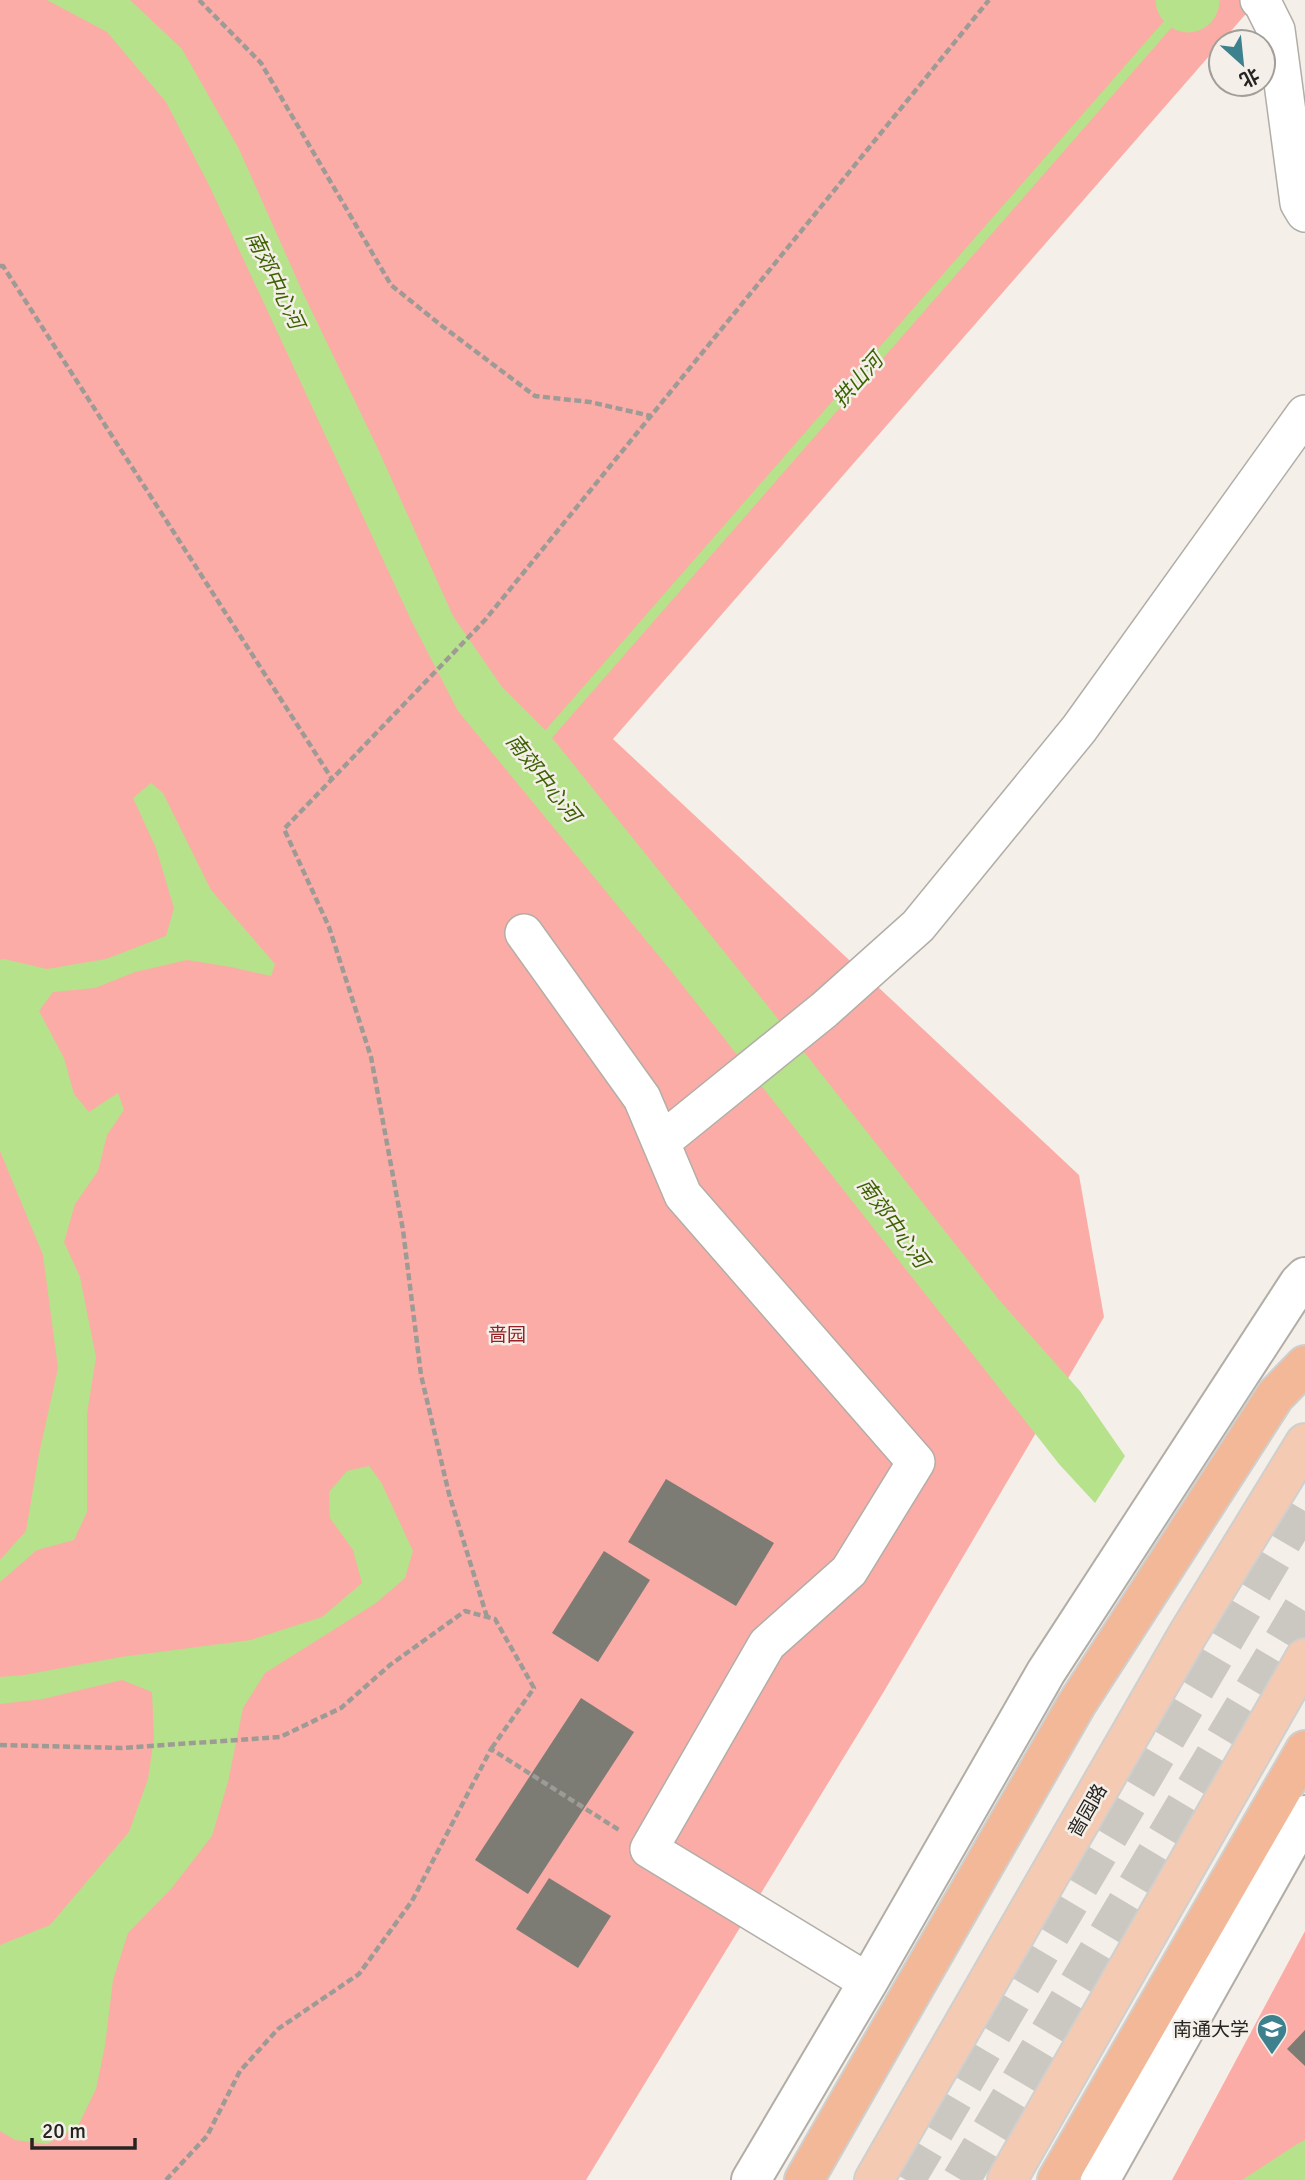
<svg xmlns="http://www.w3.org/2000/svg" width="1305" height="2180" font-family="Signika,'Noto Sans SC',sans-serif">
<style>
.green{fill:#fcaca6}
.water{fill:#b6e28b}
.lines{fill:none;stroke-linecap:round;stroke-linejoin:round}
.stream{stroke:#b6e28b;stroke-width:10}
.river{stroke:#b6e28b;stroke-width:63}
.building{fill:#7c7c75}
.trunk-tunnel{stroke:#cbc7c1;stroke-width:38;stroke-dasharray:38 19;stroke-linecap:butt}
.minor-casing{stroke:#b2aea7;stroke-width:40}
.tertiary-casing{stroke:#b2aea7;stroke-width:42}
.primary-casing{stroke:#cfcfce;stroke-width:42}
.trunk-casing{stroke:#cfcfce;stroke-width:42}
.path{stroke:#9e9b96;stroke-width:4.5;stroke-dasharray:7 3.5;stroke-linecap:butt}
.minor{stroke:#fff;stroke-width:37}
.tertiary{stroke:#fff;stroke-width:38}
.primary{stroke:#f5cab2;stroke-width:38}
.trunk{stroke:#f2b898;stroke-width:38}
.labels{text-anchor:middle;stroke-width:5;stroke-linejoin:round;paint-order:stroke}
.park-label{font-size:19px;fill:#962126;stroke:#f4f0e9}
.street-label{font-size:19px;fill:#262422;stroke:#f4f0e9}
.poi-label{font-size:19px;fill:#262422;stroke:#f4f0e9;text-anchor:end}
.water-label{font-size:21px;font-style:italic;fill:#3d6202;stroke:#f4f0e9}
</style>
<rect width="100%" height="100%" fill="#f4f0e9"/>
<g class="green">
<path d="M0,0H1258L613,739L1079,1175L1104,1317L883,1693L586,2180H0Z"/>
<path d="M1305,1931V2180H1172Z"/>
</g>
<g class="water">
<path d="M47,0H130L182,49L239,149L304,295L378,449L453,616L502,687L549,734L767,1005L1000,1301L1080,1391L1125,1456L1095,1503L1059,1464L672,972L458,711L412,622L209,185L166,102L107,32Z"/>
<path d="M151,783L163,793L211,890L275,964L271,976L231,967L187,960L135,972L95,988L53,992L39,1011L64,1058L74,1094L89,1112L118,1093L124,1110L107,1135L98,1171L75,1204L64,1242L80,1277L96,1357L87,1414V1512L74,1540L37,1550L0,1582V1560L26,1531L39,1454L58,1368L43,1255L0,1151V960L4,959L47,969L106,959L166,936L174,908L156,848L133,798Z"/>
<path d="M369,1466L381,1482L413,1551L405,1578L376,1603L265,1673L243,1708L228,1782L212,1836L171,1889L128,1933L113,1980L105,2046L96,2089L78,2126L47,2144L15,2140L0,2131V1945L50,1925L129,1832L148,1779L154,1738L152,1692L122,1680L43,1699L0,1704V1677L24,1675L121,1657L251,1640L322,1617L362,1583L353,1550L330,1518L329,1492L347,1471Z"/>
<path d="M1305,2140V2180H1242L1299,2143Z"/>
</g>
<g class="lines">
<path class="stream" d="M540,744L1189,0"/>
<path class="river" d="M1187,0L1188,1"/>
</g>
<g class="building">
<path d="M666,1479L774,1543L736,1606L628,1542Z"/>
<path d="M604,1551L650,1580L598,1662L552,1633Z"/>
<path d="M581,1698L634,1732L528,1894L475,1860Z"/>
<path d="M549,1878L611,1916L578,1968L516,1929Z"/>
<path d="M1305,2030V2066L1287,2049Z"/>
</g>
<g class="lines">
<g class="trunk-tunnel">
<path d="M906,2180L1305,1503"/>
<path d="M961,2180L1305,1604"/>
</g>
<g class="minor-casing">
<g id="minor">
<path d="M1259,0L1263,4L1276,30L1299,203L1305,213"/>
<path d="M524,933L642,1098L683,1195L916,1462L849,1571L767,1644L649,1849L868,1982"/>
<path d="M661,1142L824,1010L918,926L1079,729L1305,414"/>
</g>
</g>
<g class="tertiary-casing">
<g id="tertiary">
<path d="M751,2180L868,1982L1046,1672L1299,1283L1305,1277"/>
<path d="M1100,2180L1305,1815"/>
</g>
</g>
<g class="primary-casing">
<g id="primary">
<path d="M874,2180L1188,1634L1305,1443"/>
<path d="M1007,2180L1305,1658"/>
</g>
</g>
<g class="trunk-casing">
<g id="trunk">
<path d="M804,2180L1076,1705L1275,1396L1305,1365"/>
<path d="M1057,2180L1305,1750"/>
</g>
</g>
<g class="path">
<path d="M199,0L261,63L391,285L442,326L535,396L590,402L651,416"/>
<path d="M0,266H3L332,779"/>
<path d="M487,1617L449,1494L421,1375L403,1230L371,1057L329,927L284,829L485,620L989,0"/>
<path d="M0,1745L122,1748L280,1737L341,1708L390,1665L465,1611L495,1619L534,1688L491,1749"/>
<path d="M166,2180L207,2136L240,2071L278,2029L359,1974L412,1901L491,1749L619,1830"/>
</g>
<use href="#minor" class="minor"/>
<use href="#tertiary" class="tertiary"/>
<use href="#primary" class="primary"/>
<use href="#trunk" class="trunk"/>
</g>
<defs>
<g id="university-pin" transform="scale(1.575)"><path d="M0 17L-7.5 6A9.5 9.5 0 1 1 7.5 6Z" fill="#3c818d" stroke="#f4f0e9"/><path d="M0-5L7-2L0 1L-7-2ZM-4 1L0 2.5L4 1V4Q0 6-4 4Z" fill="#fff"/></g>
</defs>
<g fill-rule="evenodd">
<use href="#university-pin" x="1272" y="2029"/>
</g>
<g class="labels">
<g class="park-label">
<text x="507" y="1341">啬园</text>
</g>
<g class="street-label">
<text transform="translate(1087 1810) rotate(-60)" y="7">啬园路</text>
</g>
<g class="poi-label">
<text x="1249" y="2036">南通大学</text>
</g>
<g class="water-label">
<text transform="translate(275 280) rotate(64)" y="7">南郊中心河</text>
<text transform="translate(858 380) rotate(-49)" y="7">拱山河</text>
<text transform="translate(543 778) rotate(52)" y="7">南郊中心河</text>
<text transform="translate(893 1223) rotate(54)" y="7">南郊中心河</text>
</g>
</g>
<g transform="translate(1242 63) rotate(153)"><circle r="33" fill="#f4f0e9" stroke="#a29e99" stroke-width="2"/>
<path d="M0-5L12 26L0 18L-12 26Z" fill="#3c818d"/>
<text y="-10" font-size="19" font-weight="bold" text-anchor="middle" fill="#262422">北</text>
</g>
<path d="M32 2138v10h103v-10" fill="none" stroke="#262422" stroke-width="3.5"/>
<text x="42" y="2138" font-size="21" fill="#262422" stroke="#f4f0e9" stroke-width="5" paint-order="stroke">20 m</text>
</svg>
